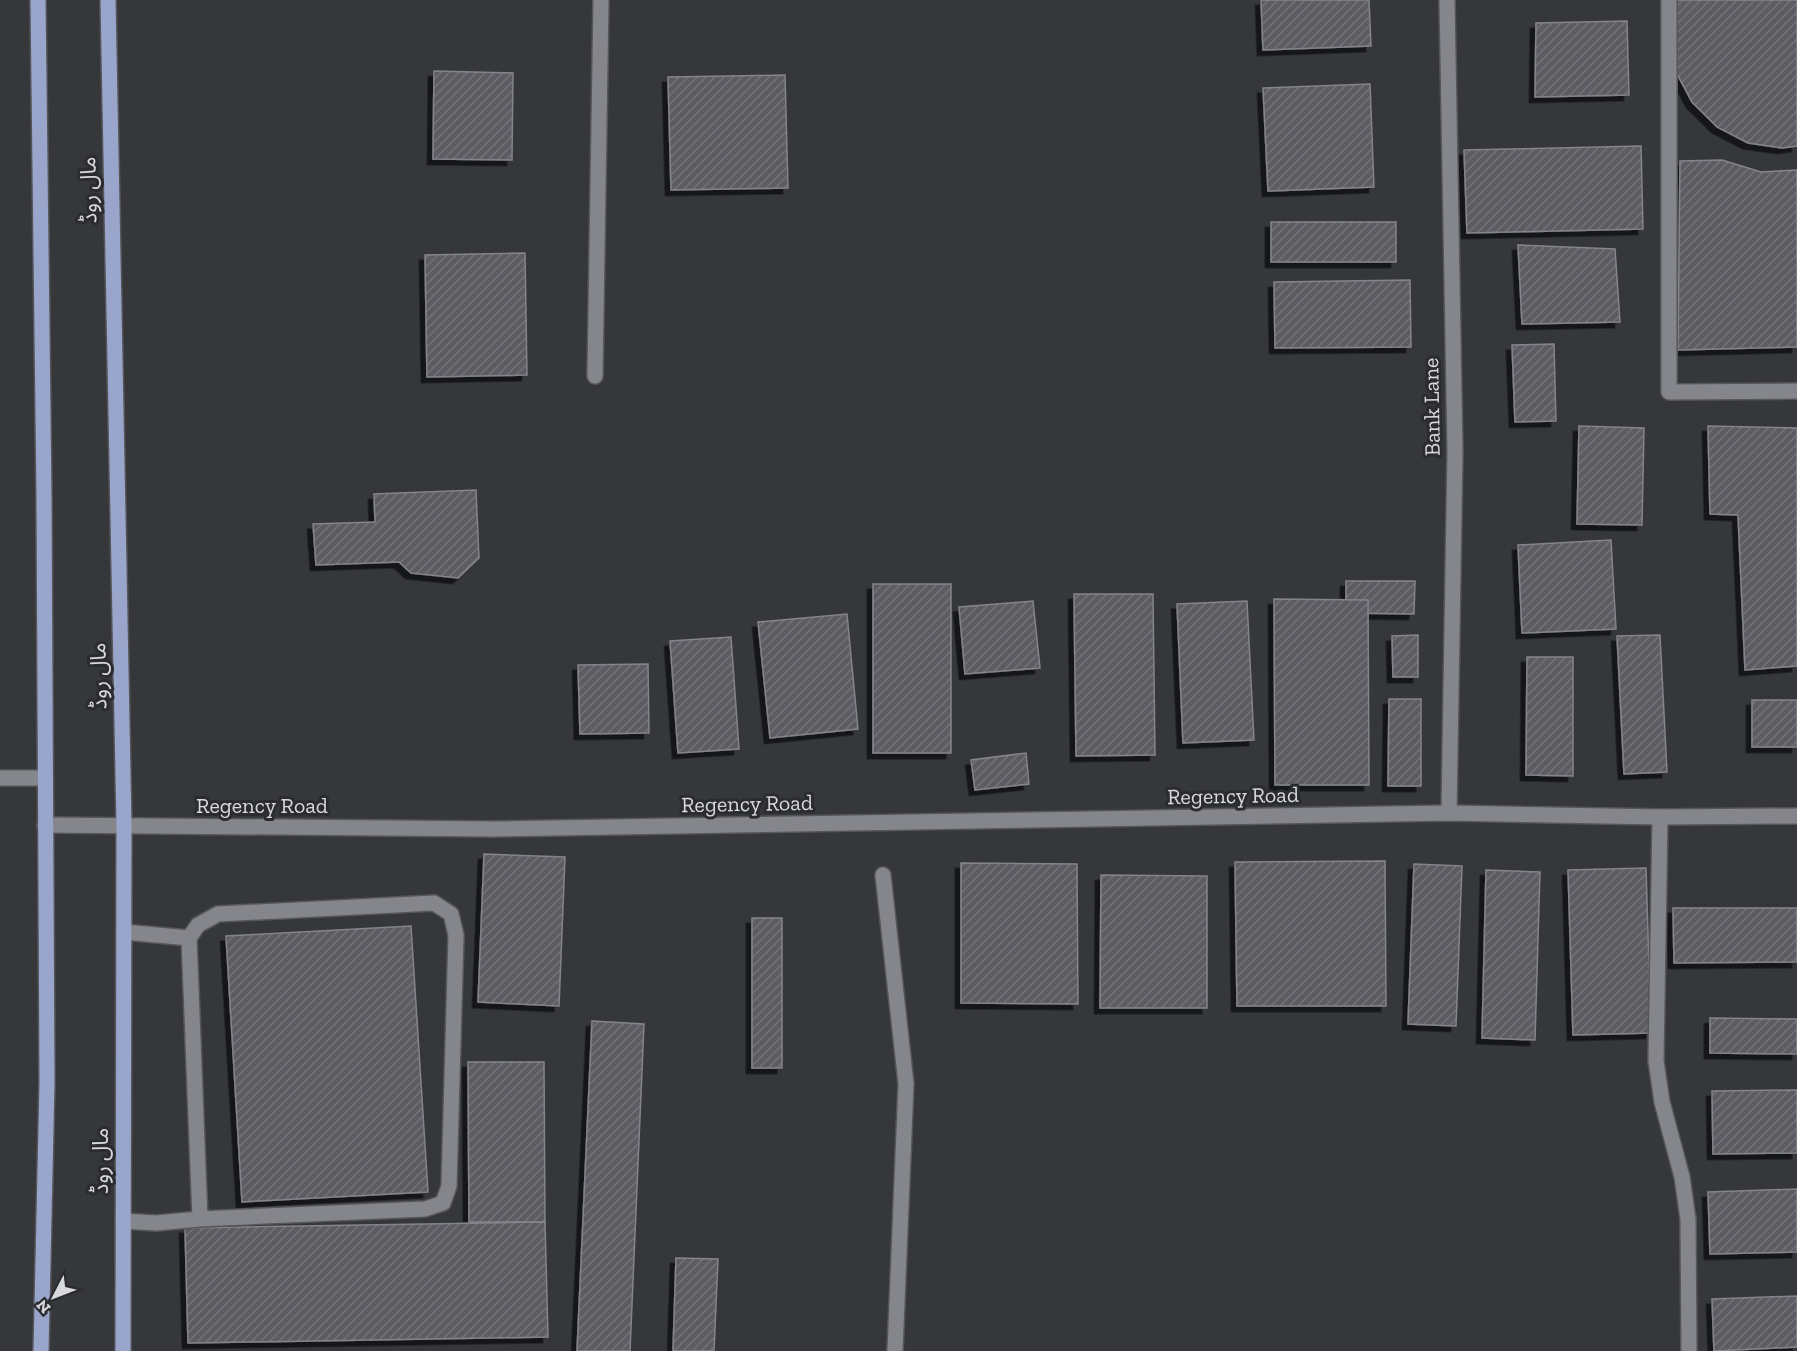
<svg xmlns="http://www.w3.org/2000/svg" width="1797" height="1351" font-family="'Zilla Slab','Noto Sans Arabic',serif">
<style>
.building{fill:url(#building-hatch);stroke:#84858b;stroke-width:1.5;filter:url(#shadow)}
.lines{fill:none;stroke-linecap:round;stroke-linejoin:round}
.minor-casing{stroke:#55565a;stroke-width:18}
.major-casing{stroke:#55565a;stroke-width:18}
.minor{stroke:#85868c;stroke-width:15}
.major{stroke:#9aa5cc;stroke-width:15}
.labels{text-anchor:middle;stroke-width:6;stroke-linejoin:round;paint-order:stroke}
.street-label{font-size:22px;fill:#d8d9dc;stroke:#2b2c31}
</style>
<defs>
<pattern id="building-hatch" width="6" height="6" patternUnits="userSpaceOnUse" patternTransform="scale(1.5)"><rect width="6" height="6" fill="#5b5c62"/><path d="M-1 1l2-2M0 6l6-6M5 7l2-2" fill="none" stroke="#727378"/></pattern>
<filter id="shadow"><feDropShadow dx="-5.5" dy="5.5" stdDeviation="0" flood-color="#0009"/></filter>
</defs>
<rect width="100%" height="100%" fill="#35373b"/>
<g class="building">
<path d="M1261,0H1369L1371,46L1263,50Z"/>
<path d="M1678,0H1797V146L1782,148L1748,143L1717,127L1692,102L1676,72V4Z"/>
<path d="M1627,21L1629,95L1535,97L1536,23Z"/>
<path d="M434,71L513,73L512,160L433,159Z"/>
<path d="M785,75L788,188L671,190L668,77Z"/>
<path d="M1370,84L1374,187L1268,191L1263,88Z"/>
<path d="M1641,146L1643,229L1467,233L1464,150Z"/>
<path d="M1722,160L1761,172L1797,170V347L1678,350L1680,161Z"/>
<rect x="1271" y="222" width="125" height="40"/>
<path d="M1518,245L1615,249L1620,322L1522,324Z"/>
<path d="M525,253L527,375L427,377L425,255Z"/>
<path d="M1410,280L1411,347L1275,348L1274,282Z"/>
<path d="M1554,344L1556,421L1515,422L1512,345Z"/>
<path d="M1579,426L1644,428L1642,525L1577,524Z"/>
<path d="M1708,426L1797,428V666L1745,670L1738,515L1710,514Z"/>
<path d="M476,490L479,558L458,578L411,573L399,562L316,565L313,524L375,522L374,494Z"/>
<path d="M1611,540L1616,629L1522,633L1518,545Z"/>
<path d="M1346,581H1415L1414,614L1346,613Z"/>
<rect x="873" y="584" width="78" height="169"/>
<path d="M1074,594H1153L1155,755L1076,756Z"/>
<path d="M1274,599L1368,600L1369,785H1275Z"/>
<path d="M1033,601L1040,668L965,674L959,607Z"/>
<path d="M1247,601L1254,740L1183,743L1177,604Z"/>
<path d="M847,614L858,729L770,738L758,622Z"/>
<path d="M1418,635V677H1393L1392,636Z"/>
<path d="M1660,635L1667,772L1624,774L1617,636Z"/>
<path d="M731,637L739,749L678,753L670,641Z"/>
<path d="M1527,657H1573V776L1526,775Z"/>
<path d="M648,664L649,733L580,734L578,665Z"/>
<path d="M1389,699H1421V786H1388Z"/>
<rect x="1752" y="700" width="45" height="47"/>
<path d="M1026,753L1029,784L975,790L971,760Z"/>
<path d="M484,854L565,857L559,1006L478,1002Z"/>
<path d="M1385,861L1386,1006H1237L1235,862Z"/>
<path d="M961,863L1077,864L1078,1004L961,1003Z"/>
<path d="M1414,864L1462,866L1456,1026L1408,1024Z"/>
<path d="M1646,868L1651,1033L1573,1035L1568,870Z"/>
<path d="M1486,870L1540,872L1535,1040L1482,1038Z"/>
<path d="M1101,875L1207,876V1008H1100Z"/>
<path d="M1673,908H1797V962L1674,963Z"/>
<rect x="752" y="918" width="30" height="150"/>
<path d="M411,926L428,1192L242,1202L226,936Z"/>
<path d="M1710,1018L1797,1019V1054L1710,1053Z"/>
<path d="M592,1021L644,1024L630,1351H577Z"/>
<path d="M468,1062H544L545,1222H469Z"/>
<path d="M1797,1090V1153L1713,1154L1712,1091Z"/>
<path d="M1797,1189V1252L1710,1254L1708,1192Z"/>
<path d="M545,1222L548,1337L188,1343L185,1228Z"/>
<path d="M676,1258L718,1259L714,1351H673Z"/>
<path d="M1797,1296V1347L1714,1351L1712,1299Z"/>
</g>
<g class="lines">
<g class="minor-casing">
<g id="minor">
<path d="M1447,0L1455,451L1449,813"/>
<path d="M1669,0V392L1797,391"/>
<path d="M595,376L601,0"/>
<path d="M0,778H45"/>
<path d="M1660,817L1656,1061L1662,1102L1682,1177L1688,1219L1689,1351"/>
<path d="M45,825L492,829L1449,813L1660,817L1797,816"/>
<path d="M883,875L906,1084L895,1351"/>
<path d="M124,932L189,938"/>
<path d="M123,1221L156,1223L200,1219L425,1209L443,1203L449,1186L456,935L451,914L434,903L218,914L198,925L189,938L200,1219"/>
</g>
</g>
<g class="major-casing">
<g id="major">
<path d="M38,0L44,497L47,1082L41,1351"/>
<path d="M108,0L124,826L123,1351"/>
</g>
</g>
<use href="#minor" class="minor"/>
<use href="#major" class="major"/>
</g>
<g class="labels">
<g class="street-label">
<text transform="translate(88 190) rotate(-91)" y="8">مال روڈ</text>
<text transform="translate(1431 407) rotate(-91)" y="8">Bank Lane</text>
<text transform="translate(98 676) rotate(-91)" y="8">مال روڈ</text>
<text transform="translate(1233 795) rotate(-1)" y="8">Regency Road</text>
<text transform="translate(747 803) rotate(-1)" y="8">Regency Road</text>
<text x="262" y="813">Regency Road</text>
<text transform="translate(100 1161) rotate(-90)" y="8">مال روڈ</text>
</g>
</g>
<g transform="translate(54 1297) rotate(228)" stroke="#2b2c31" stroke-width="4.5" paint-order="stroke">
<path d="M0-4.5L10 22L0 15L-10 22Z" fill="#d8d9dc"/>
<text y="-9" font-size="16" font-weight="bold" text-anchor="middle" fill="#d8d9dc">N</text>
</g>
</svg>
